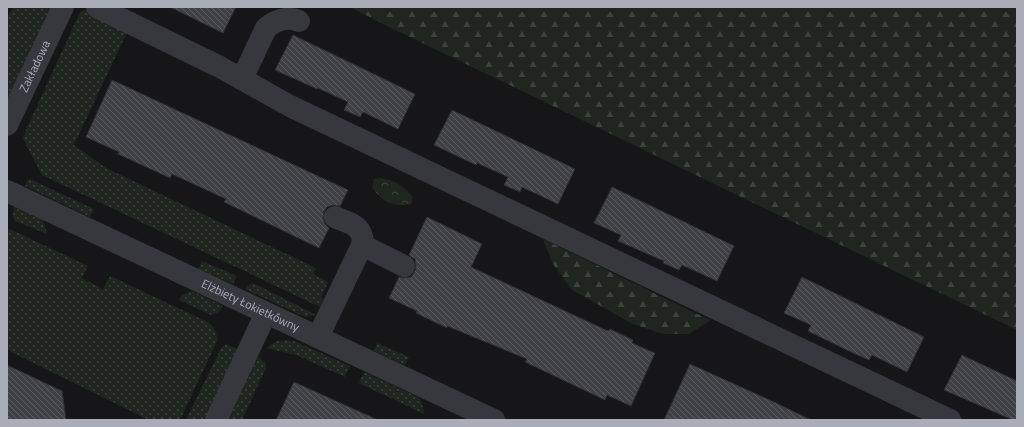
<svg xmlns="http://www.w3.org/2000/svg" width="1024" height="427" font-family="'Titillium Web',sans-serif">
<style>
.grass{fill:url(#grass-dots)}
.forest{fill:url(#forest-firs)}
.park{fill:url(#park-crowns)}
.building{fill:url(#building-back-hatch);stroke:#303034}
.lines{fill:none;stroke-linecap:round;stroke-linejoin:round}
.minor{stroke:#37383d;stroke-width:22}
.labels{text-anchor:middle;stroke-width:4;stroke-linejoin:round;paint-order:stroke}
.street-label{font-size:12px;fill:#a8adb8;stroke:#111113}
</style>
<defs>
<pattern id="grass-dots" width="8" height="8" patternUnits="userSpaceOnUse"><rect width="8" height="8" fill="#1e261f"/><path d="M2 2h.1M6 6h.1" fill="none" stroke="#3c433d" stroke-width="1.8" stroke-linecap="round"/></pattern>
<pattern id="forest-firs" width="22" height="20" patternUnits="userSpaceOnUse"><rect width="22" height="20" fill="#1e261f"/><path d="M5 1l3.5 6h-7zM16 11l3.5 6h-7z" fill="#3c433d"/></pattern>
<pattern id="park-crowns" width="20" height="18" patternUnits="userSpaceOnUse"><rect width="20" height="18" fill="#1e261f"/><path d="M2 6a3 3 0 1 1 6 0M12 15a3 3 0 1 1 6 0" fill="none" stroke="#3c433d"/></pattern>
<pattern id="building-back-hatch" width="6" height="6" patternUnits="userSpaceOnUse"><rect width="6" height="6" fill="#404145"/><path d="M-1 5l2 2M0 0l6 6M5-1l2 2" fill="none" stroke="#595a5e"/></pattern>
</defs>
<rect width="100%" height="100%" fill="#161618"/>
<g class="grass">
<path d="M13,7H52L7,99V15H9Z"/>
<path d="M85,10L128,30L74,145L106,168L316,268L313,274L328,282L321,298L324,300L320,307L42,175L23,139L25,132L80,12Z"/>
<path d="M30,179L94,209L90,217L25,186L27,180Z"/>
<path d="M14,206L43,219L47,234L15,221L13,215Z"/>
<path d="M7,229L12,230L88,266L82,278L103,289L110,276L208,322C215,328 217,332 217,341L180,420H149L7,350Z"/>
<path d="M202,261L237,276L233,284L198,269Z"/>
<path d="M253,283L255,284L316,315L305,317L245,289L248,285Z"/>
<path d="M192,291L223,306L218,313L211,315L179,300L181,296Z"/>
<path d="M286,340L294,341L350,366L345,377L296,355L266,348L277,341Z"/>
<path d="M377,343L409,357L405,365L374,351Z"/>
<path d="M226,344L238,349L204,420H186L221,348Z"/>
<path d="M258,357L265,362L266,368L242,420H228Z"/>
<path d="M364,372L420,398L424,411V414L359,383Z"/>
</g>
<g class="forest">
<path d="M350,7H1017V330L383,24Z"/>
<path d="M543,239L695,313L711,320L689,334H663L633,324L572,290L553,264Z"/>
</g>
<path class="park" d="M381,178C394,180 405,187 413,197L411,204C395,208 380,201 372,187L374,179Z"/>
<g class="building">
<path d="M170,7H236L223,33Z"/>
<path d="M293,35L415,94L398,129L363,112L360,117L344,110L348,102L318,88L317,89L275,70Z"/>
<path d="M112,80L348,190L340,206L333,205L327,207L324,212L323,219L325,224L329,228L319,248L224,202L226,199L172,174L170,178L118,154L119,152L86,137Z"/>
<path d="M452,110L575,169L558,204L522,187L520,192L504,185L508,177L477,163L476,165L434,145Z"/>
<path d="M612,187L734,246L717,281L682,265L679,270L663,263L664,261L618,241L621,235L594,223Z"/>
<path d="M427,217L482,244L471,267L608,331L610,329L633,340L632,343L655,353L631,406L607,395L605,400L525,362L527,359L447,326V328L416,313L417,311L389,298L399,277L404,278L411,277L415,271L416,266L415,259L409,255Z"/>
<path d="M802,277L924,337L907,372L872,355L869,360L853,353L808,331L811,325L784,313Z"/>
<path d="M962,355L1017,381V420H1013L944,390Z"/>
<path d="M690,364L774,402L811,420H664Z"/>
<path d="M7,365L62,391L66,420H7Z"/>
<path d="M294,382L378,420H276Z"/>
</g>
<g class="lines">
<g class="minor">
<path d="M97,7L220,67L290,106L950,420"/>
<path d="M242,79L266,28C275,20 288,16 299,21"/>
<path id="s1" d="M7,125L63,7"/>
<path id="s2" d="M7,191L494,420"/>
<path d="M362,245L404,266"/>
<path d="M318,337L363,243C362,224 350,224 335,217"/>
<path d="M216,420L266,313"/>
</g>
</g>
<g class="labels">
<g class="street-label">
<text dy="4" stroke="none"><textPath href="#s1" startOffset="65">Zakładowa</textPath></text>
<text dy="4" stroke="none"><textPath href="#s2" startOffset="269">Elżbiety Łokietkówny</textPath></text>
</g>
</g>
<rect width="1024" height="427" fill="none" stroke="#a8adb8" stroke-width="16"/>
</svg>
